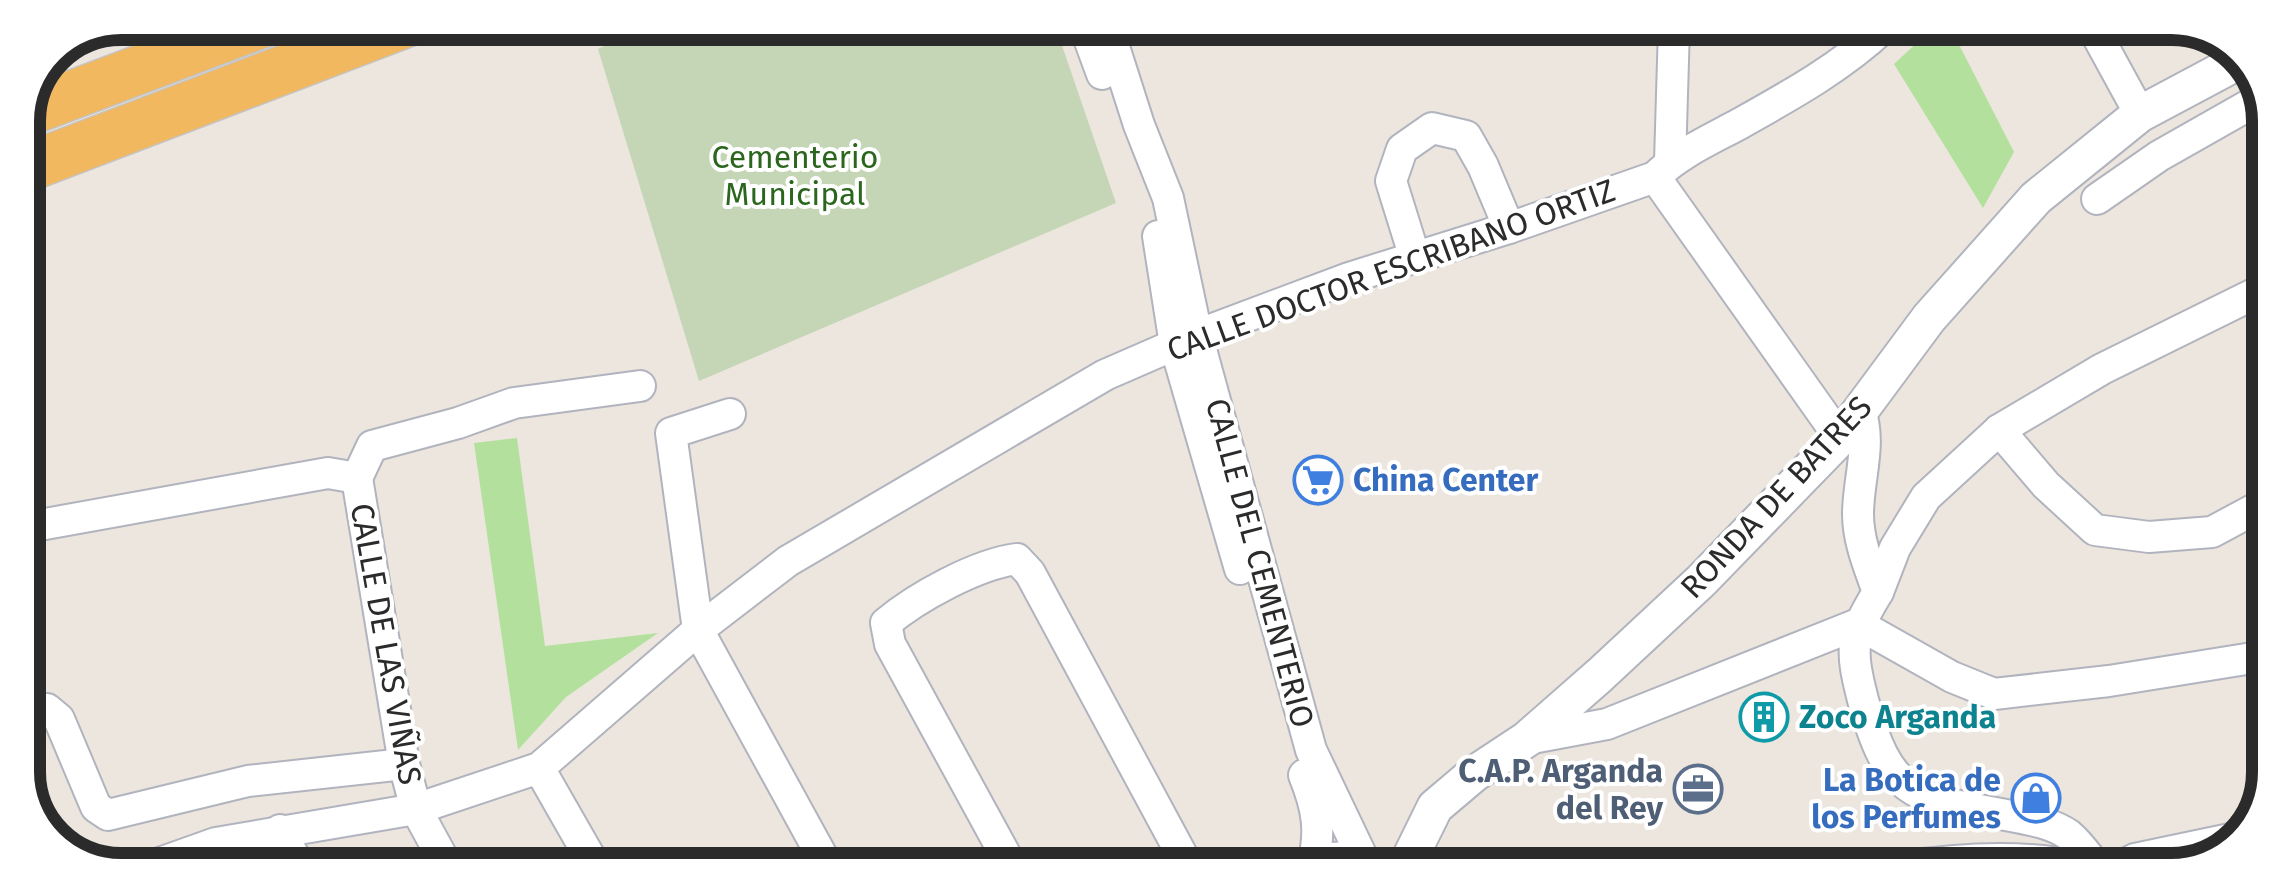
<svg xmlns="http://www.w3.org/2000/svg" width="2292" height="893" font-family="'Fira Sans',sans-serif">
<style>
.green{fill:#b3e19d}
.cemetery{fill:#c5d6b6}
.lines{fill:none;stroke-linecap:round;stroke-linejoin:round}
.minor-casing{stroke:#b1b4be;stroke-width:34}
.tertiary-casing{stroke:#b1b4be;stroke-width:39}
.trunk-casing{stroke:#c4c4c4;stroke-width:51}
.minor{stroke:#fff;stroke-width:30}
.tertiary{stroke:#fff;stroke-width:35}
.trunk{stroke:#f2b860;stroke-width:48}
.labels{text-anchor:middle;stroke-width:8;stroke-linejoin:round;paint-order:stroke}
.park-label{font-size:32px;fill:#2b661d;stroke:#fff}
.street-label{font-size:32px;fill:#2b2b2b;stroke:#fff}
.shop-label{font-size:32px;font-weight:bold;fill:#366cbe;stroke:#fff;text-anchor:start}
.culture-label{font-size:32px;font-weight:bold;fill:#0d838f;stroke:#fff;text-anchor:start}
.service-label{font-size:32px;font-weight:bold;fill:#4e5e75;stroke:#fff;text-anchor:end}
.rim{fill:none;stroke:#2b2b2b;stroke-width:12}
</style>
<rect width="100%" height="100%" fill="#ece6de"/>
<g class="green">
<path d="M1934,27H1950L2014,152L1983,208L1894,64Z"/>
<path d="M517,438L545,646L658,633L566,697L518,750L474,443Z"/>
</g>
<path class="cemetery" d="M651,24L1055,25L1116,203L699,381L598,49Z"/>
<g class="lines">
<g class="minor-casing">
<g id="minor">
<path d="M1084,25L1102,74"/>
<path d="M1107,25L1139,125L1168,198L1197,335L1311,750L1365,863"/>
<path d="M2093,28L2140,114"/>
<path d="M1670,162L1674,27"/>
<path d="M1655,177L1840,438"/>
<path d="M2097,199L2159,156L2263,97"/>
<path d="M1158,236L1175,345L1240,569"/>
<path d="M1415,258L1391,181L1402,149L1432,128L1466,136L1483,166L1509,228"/>
<path d="M1860,411C1872,443 1858,480 1858,514C1858,541 1869,567 1878,592C1850,638 1850,649 1863,700C1890,801 1918,798 2011,816C2031,820 2052,823 2069,835C2080,844 2090,859 2099,870"/>
<path d="M730,414L671,433L698,630L828,867"/>
<path d="M1999,430L2046,485L2095,530L2149,537L2212,532L2266,503"/>
<path d="M357,478L404,764L416,809L447,866"/>
<path d="M357,478L372,446L458,423L514,403L640,386"/>
<path d="M23,528L328,473L357,478"/>
<path d="M1878,592L1895,548L1926,497L1999,430L2102,369L2268,287"/>
<path d="M23,708L47,709L59,719L96,807L108,815L248,781L404,764"/>
<path d="M1527,739L1607,724L1858,624L1952,677L1994,694L2109,681L2265,656"/>
<path d="M539,768L595,866"/>
<path d="M1304,775C1317,807 1322,832 1312,866"/>
<path d="M280,830L299,866"/>
<path d="M154,865L216,843L416,809L539,768L698,630L788,561L1105,375L1197,335L1349,278L1509,228L1655,177C1679,153 1712,139 1741,123C1791,95 1843,66 1884,27"/>
<path d="M1012,867L890,644L886,623C917,597 977,564 1017,559L1030,573L1189,868"/>
<path d="M2113,870L2135,859L2240,837"/>
</g>
</g>
<g class="tertiary-casing">
<g id="tertiary">
<path d="M1309,868C1331,857 1353,857 1375,868"/>
<path d="M1405,868L1435,807L1474,774L1527,739L1600,675L1701,581L1840,438L1929,318L2036,198L2140,114L2245,58"/>
<path d="M1898,870C1957,861 2023,856 2082,870"/>
</g>
</g>
<g class="trunk-casing">
<g id="trunk">
<path d="M24,113L263,23"/>
<path d="M23,169L406,23"/>
</g>
</g>
<use href="#minor" class="minor"/>
<use href="#tertiary" class="tertiary"/>
<use href="#trunk" class="trunk"/>
</g>
<defs>
<g id="supermarket-ring" transform="scale(2.5)"><circle r="9.5" fill="#fff" stroke="#3f7fe0" stroke-width="1.5"/><path d="M-6-5.5h2.5l.6 2H6L4.5 2H-2.5L-4.4-4H-6ZM-1.5 3.2a1.3 1.3 0 1 0 .1 0ZM3 3.2a1.3 1.3 0 1 0 .1 0Z" fill="#3f7fe0"/></g>
<g id="building-ring" transform="scale(2.5)"><circle r="9.5" fill="#fff" stroke="#0f9aa8" stroke-width="1.5"/><path d="M-4-6H4V6H1V3H-1V6H-4ZM-2.5-4.3h1.7v1.8h-1.7ZM.8-4.3h1.7v1.8H.8ZM-2.5-1h1.7V.8h-1.7ZM.8-1h1.7V.8H.8Z" fill="#0f9aa8"/></g>
<g id="office-ring" transform="scale(2.5)"><circle r="9.5" fill="#fff" stroke="#5c6f8a" stroke-width="1.5"/><path d="M-6-3h4V-5.5h4V-3h4V5H-6ZM-1-4.5V-3h2v-1.5ZM-6 0V1H6V0Z" fill="#5c6f8a"/></g>
<g id="shop-ring" transform="scale(2.5)"><circle r="9.5" fill="#fff" stroke="#3f7fe0" stroke-width="1.5"/><path d="M-5-2.5h2.3a2.7 3.5 0 0 1 5.4 0H5L5.5 6h-11ZM-1.5-2.5h3a1.5 2.3 0 0 0-3 0Z" fill="#3f7fe0"/></g>
</defs>
<g fill-rule="evenodd">
<use href="#supermarket-ring" x="1318" y="480"/>
<use href="#building-ring" x="1764" y="717"/>
<use href="#office-ring" x="1698" y="789"/>
<use href="#shop-ring" x="2036" y="798"/>
</g>
<g class="labels">
<g class="park-label">
<text x="795" y="168">Cementerio<tspan x="795" dy="37">Municipal</tspan></text>
</g>
<g class="street-label">
<text transform="translate(1391 270) rotate(-20)" y="11">CALLE DOCTOR ESCRIBANO ORTIZ</text>
<text transform="translate(1776 497) rotate(-47)" y="11">RONDA DE BATRES</text>
<text transform="translate(1260 563) rotate(75)" y="11">CALLE DEL CEMENTERIO</text>
<text transform="translate(386 644) rotate(80)" y="11">CALLE DE LAS VIÑAS</text>
</g>
<g class="shop-label">
<text x="1353" y="491">China Center</text>
<text x="2001" y="791" text-anchor="end">La Botica de<tspan x="2001" dy="37">los Perfumes</tspan></text>
</g>
<g class="culture-label">
<text x="1799" y="728">Zoco Arganda</text>
</g>
<g class="service-label">
<text x="1663" y="782">C.A.P. Arganda<tspan x="1663" dy="37">del Rey</tspan></text>
</g>
</g>
<path d="M0 0H2292V893H0ZM121 40H2171A81 81 0 0 1 2252 121V772A81 81 0 0 1 2171 853H121A81 81 0 0 1 40 772V121A81 81 0 0 1 121 40Z" fill="#fff" fill-rule="evenodd"/>
<path class="rim" d="M121 40H2171A81 81 0 0 1 2252 121V772A81 81 0 0 1 2171 853H121A81 81 0 0 1 40 772V121A81 81 0 0 1 121 40Z"/>
</svg>
